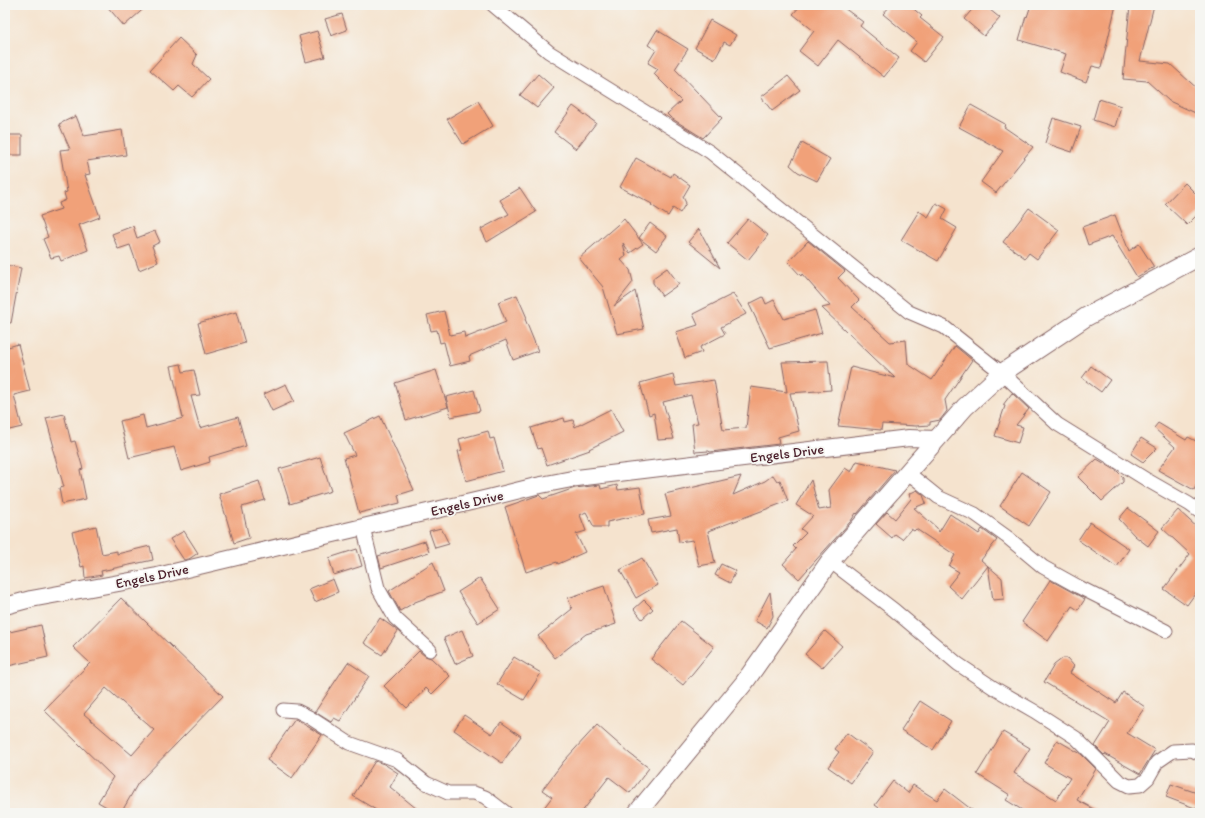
<svg xmlns="http://www.w3.org/2000/svg" width="1205" height="818" font-family="Itim,sans-serif">
<style>
.building{fill:#f1a179;fill-rule:evenodd}
.lines{fill:none;stroke-linecap:round;stroke-linejoin:round}
.minor-casing{stroke:#866464;stroke-width:15}
.tertiary-casing{stroke:#866464;stroke-width:18}
.secondary-casing{stroke:#866464;stroke-width:20}
.minor{stroke:#fff;stroke-width:13}
.tertiary{stroke:#fff;stroke-width:16}
.secondary{stroke:#fff;stroke-width:18}
.labels{text-anchor:middle;stroke-width:3.5;stroke-linejoin:round;paint-order:stroke}
.street-label{font-size:14px;fill:#4a1f2b;stroke:#f6f6f2}
</style>
<rect width="100%" height="100%" fill="#f6f6f2"/>
<filter id="ink" filterUnits="userSpaceOnUse"><feTurbulence type="fractalNoise" baseFrequency=".025" numOctaves="2"/><feDisplacementMap in="SourceGraphic" scale="8" xChannelSelector="R" yChannelSelector="G"/><feConvolveMatrix kernelMatrix="1 2 1 2 8 2 1 2 1" color-interpolation-filters="sRGB"/></filter>
<filter id="wash" filterUnits="userSpaceOnUse"><feTurbulence type="fractalNoise" baseFrequency=".012" numOctaves="4" result="noise"/><feDisplacementMap in="SourceGraphic" scale="16" xChannelSelector="R" yChannelSelector="G"/><feGaussianBlur stdDeviation="0.9" result="paint"/><feColorMatrix in="noise" values="0 0 0 0 0 0 0 0 0 0 0 0 0 0 0 0 0 1.4 0 .05"/><feComposite in="paint" operator="in"/></filter>
<g filter="url(#wash)">
<rect width="100%" height="100%" fill="#f5e3ce"/>
<g id="blocks">
<g class="building">
<path d="M106,5H148L124,26Z"/>
<path d="M801,5H840L863,22L860,26L899,58L884,77L838,40L818,66L799,51L814,31L793,14Z"/>
<path d="M891,5H909L922,16L920,18L944,37L924,62L910,51L917,42L883,14Z"/>
<path d="M976,5H984L1000,18L984,36L964,19Z"/>
<path d="M1031,5H1116L1101,68L1092,66L1086,82L1060,72L1066,54L1019,40L1026,16L1027,17Z"/>
<path d="M1130,5H1154L1140,61L1170,64L1200,91V115L1169,101L1147,81L1123,79Z"/>
<path d="M342,14L347,30L331,36L325,19Z"/>
<path d="M710,20L736,35L730,45L724,42L715,59L695,48Z"/>
<path d="M657,30L688,49L675,69L722,118L703,138L671,118L667,114L681,101L654,74L658,69L648,63L656,50L648,45Z"/>
<path d="M317,31L325,57L306,62L299,36Z"/>
<path d="M179,38L197,55L193,64L209,79L192,97L179,86L174,91L150,70Z"/>
<path d="M538,74L554,88L537,108L520,95Z"/>
<path d="M788,76L800,90L772,111L761,97Z"/>
<path d="M1099,99L1121,106L1115,127L1093,120Z"/>
<path d="M478,101L493,126L463,144L447,119Z"/>
<path d="M971,105L1005,124L1004,127L1033,147L996,193L981,182L1003,151L959,127Z"/>
<path d="M573,106L596,123L576,149L554,132Z"/>
<path d="M76,116L84,136L122,130L126,155L87,161L90,174L85,175L100,217L79,225L88,250L61,261L59,256L51,258L43,239L48,237L40,216L61,209L59,203L66,200L64,193L67,192L60,150L70,149L59,124Z"/>
<path d="M1053,118L1081,127L1072,152L1045,143Z"/>
<rect x="5" y="135" width="17" height="20"/>
<path d="M802,143L830,159L817,181L798,172L790,165Z"/>
<path d="M636,158L671,177L673,173L690,185L683,197L686,203L680,213L673,208L668,216L651,205L652,204L620,187Z"/>
<path d="M1185,183L1200,198V212L1187,225L1165,204Z"/>
<path d="M520,188L536,212L487,242L481,229L509,214L500,200Z"/>
<path d="M936,203L947,209L942,219L957,228L938,261L901,240L919,211L928,217Z"/>
<path d="M1029,208L1059,230L1037,259L1029,253L1025,258L1003,242Z"/>
<path d="M1115,215L1129,251L1139,244L1154,267L1137,277L1112,236L1088,245L1082,227Z"/>
<path d="M624,219L643,244L630,253L623,243L626,256L621,260L630,270L633,282L614,306L635,291L644,329L617,334L603,287L579,258Z"/>
<path d="M748,219L768,235L748,260L727,243Z"/>
<path d="M650,223L667,236L656,251L639,238Z"/>
<path d="M133,226L137,238L155,231L160,242L152,246L158,262L139,270L130,245L118,249L112,234Z"/>
<path d="M699,229L720,268L688,242Z"/>
<path d="M808,241L845,271L838,278L859,300L852,307L890,342L906,340L908,364L932,380L955,346L972,360L945,400L947,411L940,420L930,422V425L916,426L882,424L881,430L838,426L851,367L895,378L822,308L830,306L802,274L801,276L788,262Z"/>
<path d="M5,265L21,268L11,323L5,322Z"/>
<path d="M667,268L679,284L662,296L653,283V278Z"/>
<path d="M733,294L746,314L721,327L725,334L700,347L702,352L685,358L676,332L698,325L693,314Z"/>
<path d="M517,295L527,318L525,319L538,351L513,360L506,340L469,356L470,361L450,366L444,342L440,343L437,330L431,331L427,315L444,311L450,335L464,332L465,338L506,322L498,302Z"/>
<path d="M763,297L766,304L774,300L784,319L815,310L822,333L770,348L749,304Z"/>
<path d="M236,312L245,343L206,354L198,323Z"/>
<path d="M18,344L30,391L14,395L22,427L5,431V348Z"/>
<path d="M828,361L831,390L790,393L799,431L778,437L779,444L710,452L709,451L695,452L692,424L698,423L691,395L663,402L674,439L658,440L654,413L649,415L640,383L673,374L676,386L714,380L723,430L746,428L751,387L787,392L782,362Z"/>
<path d="M181,364L183,372L194,370L200,395L191,396L200,428L238,417L246,446L209,457L210,462L181,471L174,447L129,458L120,421L143,415L146,428L183,418L171,366Z"/>
<path d="M1091,366L1110,380L1101,392L1082,378Z"/>
<path d="M436,370L448,407L406,420L395,383Z"/>
<path d="M286,384L294,401L272,411L264,394Z"/>
<path d="M474,390L480,411L451,417L446,397Z"/>
<path d="M1012,393L1029,409L1016,425L1023,427L1018,443L995,436L1005,406L1003,405Z"/>
<path d="M611,409L623,432L589,449L590,450L547,465L541,448L538,449L531,428L564,418L565,422L573,420L575,427Z"/>
<path d="M64,414L71,442L75,441L83,469L80,470L86,499L62,504L59,488L64,487L52,447H54L46,418Z"/>
<path d="M380,416L414,490L398,495L400,503L359,513L344,458L355,455L344,433Z"/>
<path d="M1158,423L1186,440L1188,437L1200,443V478L1194,490L1158,470L1175,447L1154,428Z"/>
<path d="M488,431L490,439L494,438L503,471L466,481L458,451L462,450L459,439Z"/>
<path d="M1141,438L1157,448L1143,462L1131,454Z"/>
<path d="M320,457L331,491L290,504L279,469Z"/>
<path d="M1097,459L1117,471L1123,477V482L1102,501L1078,477Z"/>
<path d="M857,461L895,470L857,514L856,513L851,521L799,579L783,564L796,549L793,546L806,533L801,529L813,516L796,505L811,480L819,510L831,508L829,490L845,468L851,472Z"/>
<path d="M1022,472L1051,492L1029,526L1000,506Z"/>
<path d="M773,475L777,481L780,480L788,501L708,531L715,563L699,566L693,540L679,542L677,528L651,533L648,520L671,516L665,494L741,476L733,495L765,481Z"/>
<path d="M259,481L265,500L242,507L249,538L234,543L219,494Z"/>
<path d="M600,485L601,489L617,485L618,490L640,487L645,514L607,522V527H594L586,512L580,515L586,531L576,534L585,552L558,564L557,562L526,572L505,507L539,495L543,499L575,488Z"/>
<path d="M917,490L923,495L926,503L914,508L937,528L939,532L950,514L979,534L982,529L997,540L981,560L1002,578L1004,599L993,600L988,566L962,599L948,586L959,572L949,566L955,555L916,529L914,531L911,529L902,539L895,534L892,538L876,524L887,512L895,519L911,499L909,494Z"/>
<path d="M1128,508L1159,531L1148,546L1135,536L1119,519Z"/>
<path d="M1178,510L1200,530V587L1187,605L1164,589L1190,554L1162,528Z"/>
<path d="M1090,522L1129,549L1117,567L1078,540Z"/>
<path d="M96,526L102,554L117,551V554L150,546L153,560L101,571L102,575L85,578L84,566L81,567L72,532Z"/>
<path d="M441,528L449,544L435,548L429,531Z"/>
<path d="M184,531L198,553L189,559L184,560L170,539Z"/>
<path d="M425,541L429,552L381,568L378,556Z"/>
<path d="M357,549L362,566L334,575L329,558Z"/>
<path d="M642,558L658,585L636,598L620,570Z"/>
<path d="M433,562L444,591L415,602L400,611L389,591Z"/>
<path d="M721,564L736,571L730,583L715,575Z"/>
<path d="M480,578L500,609L478,623L458,592Z"/>
<path d="M333,579L338,592L315,602L309,589Z"/>
<path d="M1050,580L1085,599L1078,610L1072,606L1048,641L1022,622Z"/>
<path d="M604,586L616,624L586,634L555,658L538,636L572,609L568,598Z"/>
<path d="M770,592L773,616L767,628L755,621Z"/>
<path d="M121,598L223,696L138,783L121,813H117L98,802L113,777L44,710L90,663L73,647ZM106,688L154,730L132,755L84,714Z"/>
<path d="M644,600L653,609L642,619L634,609Z"/>
<path d="M380,618L398,631L382,655L364,643Z"/>
<path d="M681,621L714,647L683,685L651,659Z"/>
<path d="M41,625L48,657L8,666L5,651V633Z"/>
<path d="M462,630L473,656L455,664L444,638Z"/>
<path d="M825,631L842,646L822,668L805,654Z"/>
<path d="M419,651L425,656L431,658L450,676L432,694L426,688L407,708L384,686Z"/>
<path d="M514,657L541,673L524,700L497,684Z"/>
<path d="M1063,658H1067L1074,666L1070,673L1116,703L1123,692L1145,707L1127,733L1155,750L1140,774L1105,754L1104,755L1095,746L1110,722L1044,682L1054,665Z"/>
<path d="M348,662L369,676L340,721L334,718L331,722L315,712Z"/>
<path d="M920,701L951,721L933,750L901,730Z"/>
<path d="M464,715L492,734L501,722L521,736L502,763L454,730Z"/>
<path d="M295,719L322,735L292,778L267,760Z"/>
<path d="M597,725L630,754L649,768L630,793L609,777L581,813H540L552,797L542,790L564,761Z"/>
<path d="M1003,732L1030,748L1014,773L1056,800L1070,778L1044,763L1057,740L1081,754L1096,769L1077,800L1101,813H1027L1006,800L1010,795L977,774Z"/>
<path d="M847,733L873,752L851,783L828,767L839,752L835,749Z"/>
<path d="M375,761L384,764L398,773L390,787L422,813H381L353,796Z"/>
<path d="M893,781L908,793L913,785L937,800L945,789L976,813H886L875,805Z"/>
<path d="M1171,784L1200,794V810L1166,797Z"/>
</g>
</g>
</g>
<g filter="url(#ink)">
<use href="#blocks" fill-opacity="0" stroke="#866464" stroke-width="1"/>
<g class="lines">
<g class="minor-casing">
<g id="minor">
<path d="M493,5L549,52L710,152L909,312L944,327L1002,373L1057,424L1147,480L1189,504L1200,512"/>
<path d="M907,472L938,497L975,514L1007,537L1043,567L1079,587L1166,631"/>
<path d="M363,527L378,588L395,618L430,650"/>
<path d="M830,561L894,610L958,664L994,688L1034,711L1076,738L1119,781L1129,786L1140,785L1148,778L1157,762L1173,751L1192,750L1200,754"/>
<path d="M283,710L297,711L309,717L349,743L397,760L426,783L448,793H474L485,797L506,813"/>
</g>
</g>
<g class="tertiary-casing">
<path id="tertiary" d="M5,606L31,599L157,576L363,527L488,498L536,486L577,478L909,438L936,439"/>
</g>
<g class="secondary-casing">
<path id="secondary" d="M637,813L744,683L830,561L965,407L1002,373L1086,317L1200,256"/>
</g>
<use href="#minor" class="minor"/>
<use href="#tertiary" class="tertiary"/>
<use href="#secondary" class="secondary"/>
</g>
</g>
<g class="labels">
<g class="street-label">
<text transform="translate(787 453) rotate(-7)" y="5">Engels Drive</text>
<text transform="translate(467 503) rotate(-13)" y="5">Engels Drive</text>
<text transform="translate(152 576) rotate(-12)" y="5">Engels Drive</text>
</g>
</g>
<rect width="1205" height="818" fill="none" stroke="#f6f6f2" stroke-width="20"/>
</svg>
